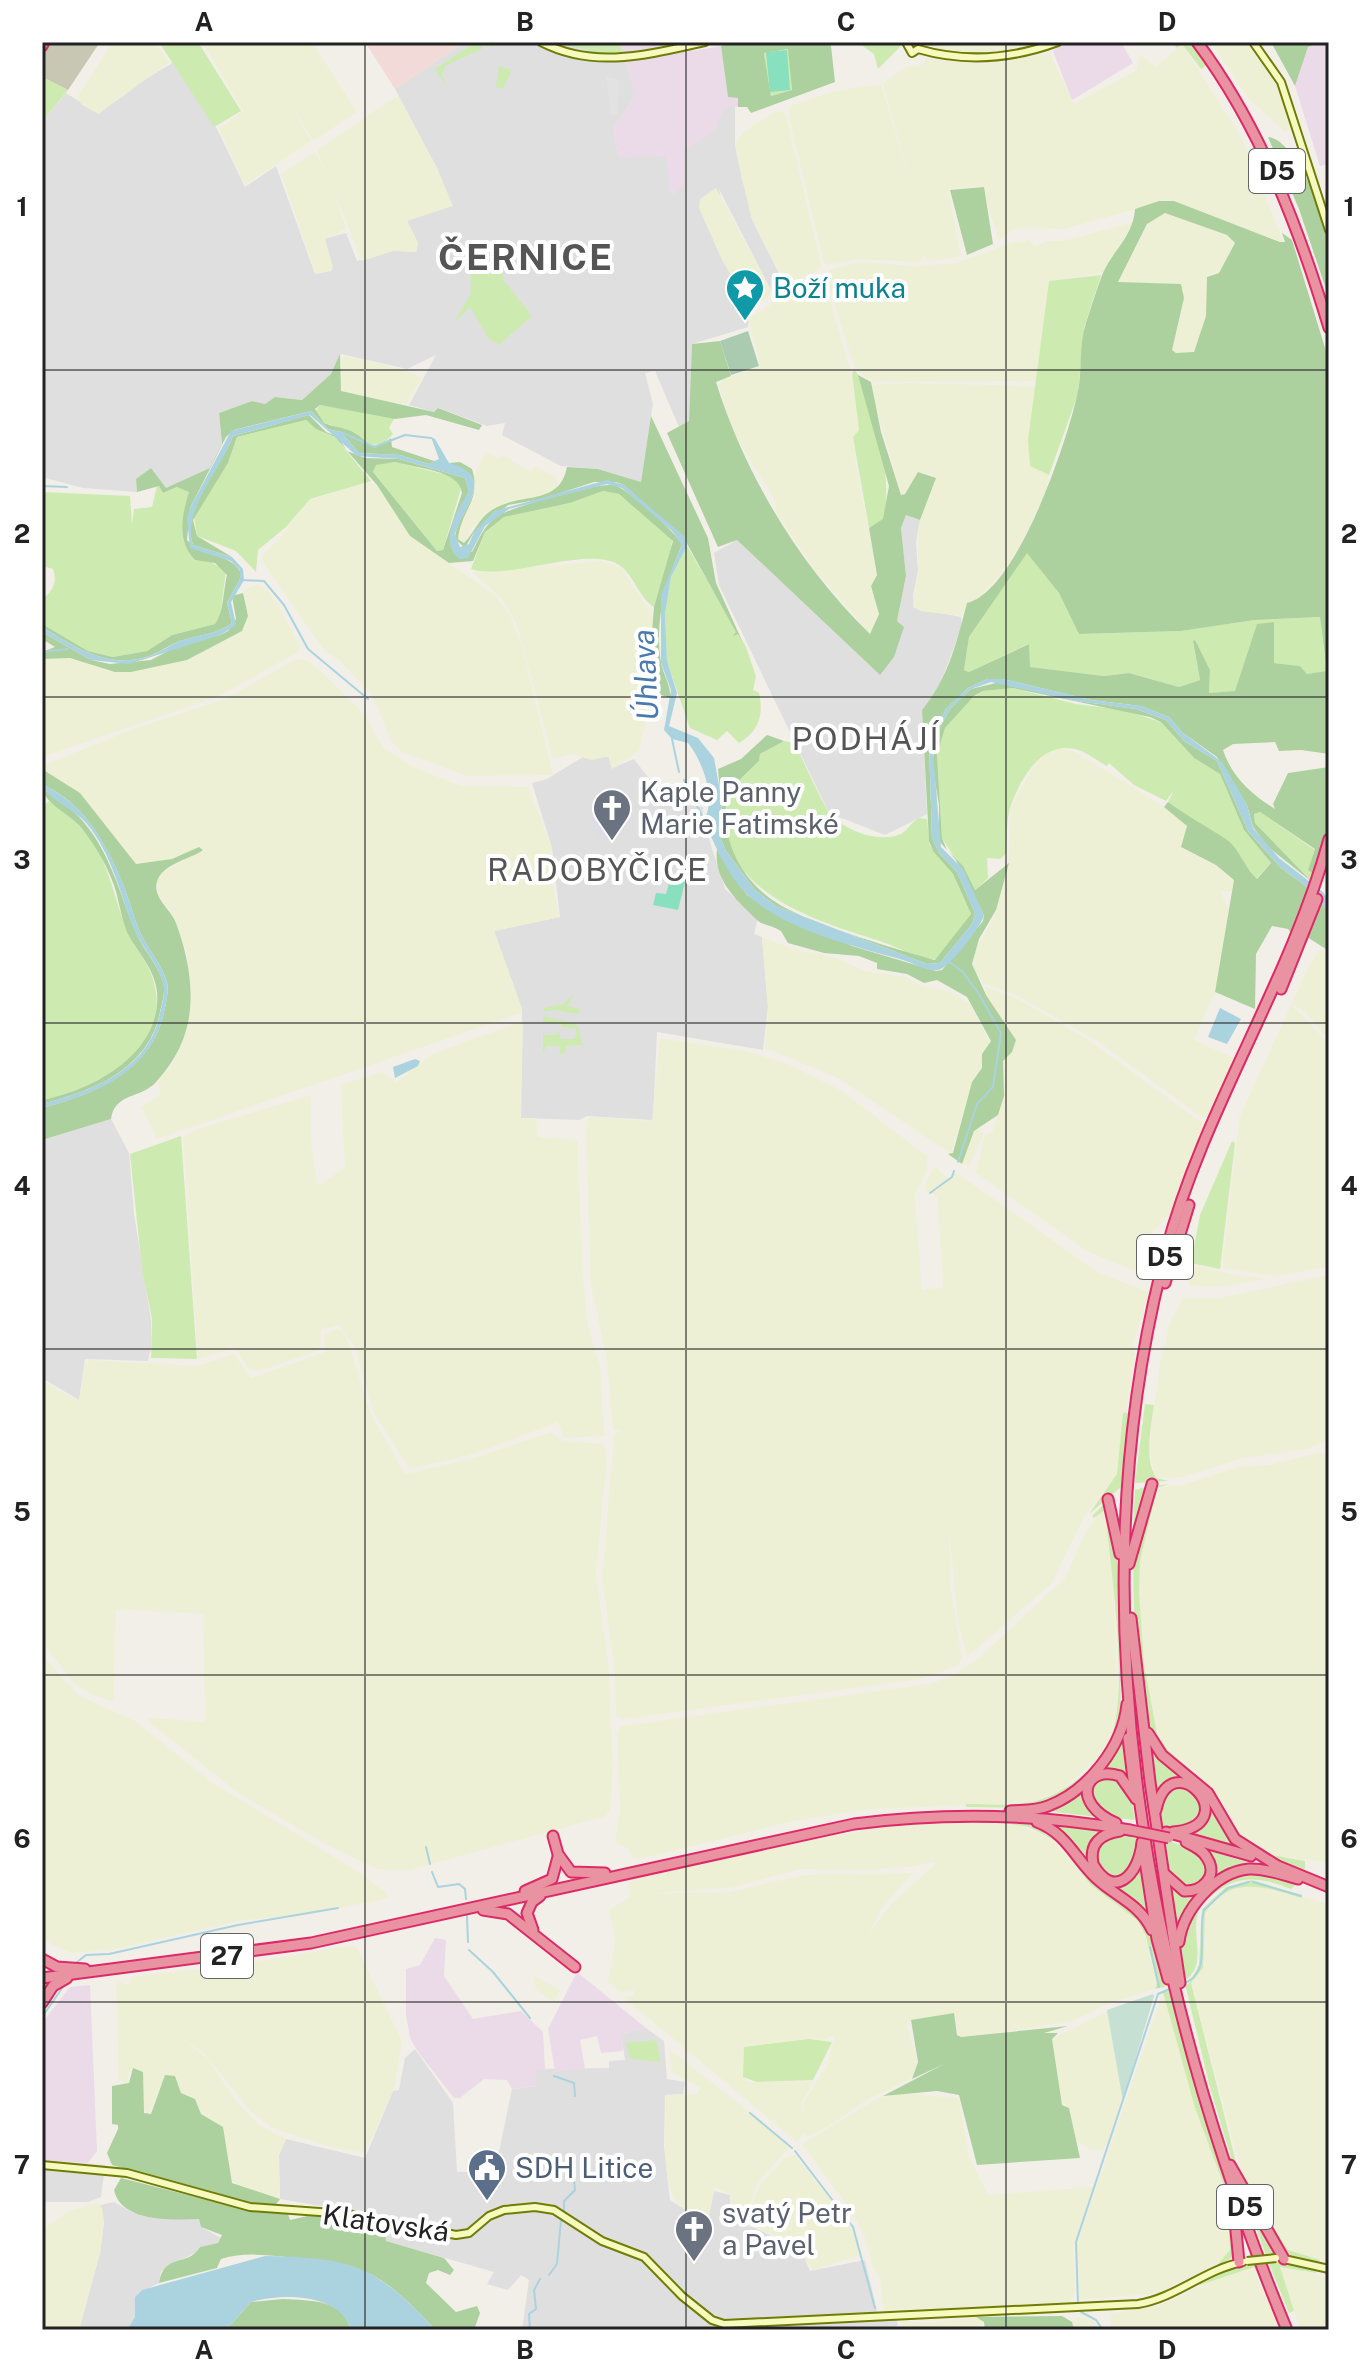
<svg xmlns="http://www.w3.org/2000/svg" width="1371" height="2372" font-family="'Public Sans',sans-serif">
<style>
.residential{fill:#e0dfdf}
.commercial{fill:#f2dad9}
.industrial{fill:#ebdbe8}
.construction{fill:#c7c7b4}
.farmland{fill:#eef0d5;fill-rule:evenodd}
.grass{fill:#cdebb0}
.forest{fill:#add19e;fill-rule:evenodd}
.wetland{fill:#c6e0d4}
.cemetery{fill:#aacbaf}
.pitch{fill:#88e0be}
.parking{fill:#e2e2e2}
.plaza{fill:#dddde8}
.water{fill:#aad3df}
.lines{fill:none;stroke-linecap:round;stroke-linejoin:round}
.stream{stroke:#aad3df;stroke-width:2}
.secondary-casing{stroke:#707d05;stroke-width:10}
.highway-casing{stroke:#dc2a67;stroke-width:13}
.secondary{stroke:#f7fabf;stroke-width:6}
.highway{stroke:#e892a2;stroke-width:9}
.secondary-bridge-casing{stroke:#707d05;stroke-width:10;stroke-linecap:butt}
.highway-bridge-casing{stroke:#dc2a67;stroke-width:13;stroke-linecap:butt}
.secondary-bridge{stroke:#f7fabf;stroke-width:6}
.highway-bridge{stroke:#e892a2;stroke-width:9}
.grid{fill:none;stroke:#222;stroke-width:2;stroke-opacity:0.55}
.labels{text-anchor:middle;stroke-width:8;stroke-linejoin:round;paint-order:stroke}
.shield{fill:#fff;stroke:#646464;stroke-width:2}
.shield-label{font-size:26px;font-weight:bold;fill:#222}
.culture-label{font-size:28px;fill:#0d838f;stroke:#fff;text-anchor:start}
.worship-label{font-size:28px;fill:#5b616d;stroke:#fff;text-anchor:start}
.service-label{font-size:28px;fill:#4e5e75;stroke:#fff;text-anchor:start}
.street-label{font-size:28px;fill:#222;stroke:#fff}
.water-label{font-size:30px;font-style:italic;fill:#4a7aab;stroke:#fff}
.quarter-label{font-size:32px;letter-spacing:2px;fill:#555;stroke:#fff}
.district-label{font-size:36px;font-weight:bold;letter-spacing:2px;fill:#555;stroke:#fff}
.neatline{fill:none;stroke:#222;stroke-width:3}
.grid-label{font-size:26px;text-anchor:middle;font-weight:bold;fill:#222}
</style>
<rect width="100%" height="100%" fill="#f2efe9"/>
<g class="residential">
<path d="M464,42H555L623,53L633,84V100L613,128L618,156H666L684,184V151L724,107H735V145L742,179L755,226L786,287L774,296L719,189L741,293L750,307L748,327L692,344L689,422L679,427L655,371L645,373L653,404L641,482L598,469L561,466L502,435L505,423L487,426L439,408L434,412L409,405L436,355L407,369L341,354L331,374L302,400L275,397L265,404L252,401L219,413L222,444L211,468L188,481L166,488L136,479L137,492L83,488L42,477V122L66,93L99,114L129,89L174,62L217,129L245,187L276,166L315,274L323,239L346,233L357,261L393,250L416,252L418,243L407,221L438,170L395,89Z"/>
<path d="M906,515L920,520L916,543L918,571L913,595L914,608L961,617L962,626L937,692L922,710L927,814L885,835L829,813L719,585L714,553L737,540L880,675L897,621L906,576L901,528Z"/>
<path d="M583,757H609L612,768L634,759L668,803L703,807V820L725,889L758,918L754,934L762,937L768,1007L763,1050L657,1032L653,1120L587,1116L579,1120L521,1118L522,1009L494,931L560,917L552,848L532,783L547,779Z"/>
<path d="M111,1119L129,1153L134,1214L151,1320V1347L148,1361L85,1359L79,1400L42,1378V1140Z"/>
<path d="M646,2028L664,2041L667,2079L685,2082L683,2094L665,2095L664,2146L670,2200L684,2209L709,2215L714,2191L730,2195L731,2221L753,2227L801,2250L810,2271L865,2260L879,2319H897L898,2330H522L529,2280L521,2275L508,2290L487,2284L494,2272L386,2241L383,2217L280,2199L279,2155L286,2139L365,2158L393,2091L399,2090L405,2058L415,2049L453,2103L457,2172L495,2171L512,2089L536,2086V2069L609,2068V2061L625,2060L621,2034Z"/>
<path d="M42,2160L105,2165L101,2197L88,2202H42Z"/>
<path d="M114,2202L133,2213L199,2219L201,2227L221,2238L218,2243L200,2247L196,2252L161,2271L159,2283L138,2293L135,2318L127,2330H79L100,2253L104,2222L100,2205Z"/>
</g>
<path class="commercial" d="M365,42H464L395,89Z"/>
<g class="industrial">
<path d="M619,42H692L693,51L721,46L728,97L739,98L738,107H724L715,131L684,151V184L675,194H671L666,156L618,157L613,128L633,100V84Z"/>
<path d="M1066,42H1121L1133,63L1072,100L1053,51Z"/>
<path d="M1322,42H1329V164L1320,166L1295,86L1308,47Z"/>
<path d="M435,1938L446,1940L444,1976L473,2019L521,2011L543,2032L545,2070H536V2086L512,2089L507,2080L484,2079L460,2098H454L418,2052L410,2038L406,2015V1969L420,1965Z"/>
<path d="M577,1972L646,2028L622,2034L623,2051L601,2053L597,2036L580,2040L585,2069L555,2071L548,2029Z"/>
<path d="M90,1985L97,2151L88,2163L42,2160V2023L70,1987Z"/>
</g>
<path class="construction" d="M50,42H100L68,90L42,77V56Z"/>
<g class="farmland">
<path d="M113,42H153L170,62L98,114L81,104L78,96Z"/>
<path d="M202,42H312L357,112L313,141L283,91L311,141L245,185L219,129L243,111Z"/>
<path d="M924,42H1045L1015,51L972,54L938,50Z"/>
<path d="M1211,42H1245L1261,57L1278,85L1291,128L1285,132L1248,98Z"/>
<path d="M1182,44L1242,138L1284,243L1168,200L1064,229L1015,228L999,241L982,186L948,189L961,257L926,261L925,255L923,260L916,262L857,259L826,265L823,260L789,117L790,106L835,91L881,84L910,182L883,83L906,67L922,65L926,58L985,64L1050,53L1074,104L1137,70L1139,54L1156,67Z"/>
<path d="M395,97H399L438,170L453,206L407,221L418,243L416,252L393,251L362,261L317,150Z"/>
<path d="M777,111L785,113L787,121L821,264L819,270L796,281L788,279L777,268L751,217L735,145L743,132Z"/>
<path d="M315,152L329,177L346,229L325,239L333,267L331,271L316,274L281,174Z"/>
<path d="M716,188L773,294L751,308L722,260L699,208L700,199Z"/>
<path d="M1172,214L1231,237L1235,243L1224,267L1207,277L1206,316L1194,352L1176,353L1172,350L1184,290L1163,283L1133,285L1117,281L1150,221L1158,215Z"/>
<path d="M1134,222L1103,273L1049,281L1037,381L875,382L855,370L826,276L829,270L859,262L916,266L956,263L1011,243L1029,240L1036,246L1047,241H1063Z"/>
<path d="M812,278L818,279L828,294L852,377L859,430L853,438L857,471L877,571L871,589L879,612L870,634L814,569L777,514L774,499L733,432L719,385L723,379L761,366L748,319Z"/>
<path d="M346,356L401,369L422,378L406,405L343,392L340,386L342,359Z"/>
<path d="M909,383L1035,386L1029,464L1049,474L1044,501L1010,563L977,600L967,603L962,616L920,611L913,606L918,571V530L924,503L934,483L933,475L918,472L905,494H901L871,389L872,385Z"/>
<path d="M486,452L499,458L502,455L531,472L535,466L556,477L558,486L552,494L490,511L472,528L464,543L458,539V532L475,495L474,476Z"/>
<path d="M366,482L377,485L410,536L495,595L510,615L522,646L553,775L467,776L402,752L391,741L373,696L340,661L324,650L263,563L262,555L278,540L307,501Z"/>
<path d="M601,561L622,569L653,617L650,656L653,692L639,751L612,769L608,756L592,760L571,754L553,759L517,625L501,598L472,572Z"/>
<path d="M257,585L267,589L279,606L300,647L298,652L219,696L42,757V659L70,658L115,672L143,669L194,656L242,631L247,619L243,590Z"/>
<path d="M296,659L307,660L324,674L365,715L383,747L413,767L461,786L528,787L552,848L548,865L560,917L494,931L522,1009L521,1013L157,1139L141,1107L161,1094L157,1080L170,1067L184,1038L190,994L187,954L175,919L158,894L157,882L163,872L203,849L201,847L165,861L136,864L80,793L49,776L44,765L136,728L225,699Z"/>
<path d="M1060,748L1078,753L1164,807L1187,826L1181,848L1215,865L1234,880L1232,891H1220L1229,910L1228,917L1215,992L1194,1040L1234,1058L1208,1118L1200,1116L1096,1040L1017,996L983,983L974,970L973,953L993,920L1008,868L1011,806L1033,767L1048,752Z"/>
<path d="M762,937L794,949L839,959L865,971L906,977L922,986L948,991L969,1003L991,1044L982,1054V1069L972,1082L951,1154L838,1078L765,1048L768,1007Z"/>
<path d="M1324,950L1329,951V1040L1304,1011L1291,1004L1329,1044V1267L1274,1276L1222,1268L1239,1118L1308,968L1318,951Z"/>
<path d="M986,987L1018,999L1087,1039L1205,1125L1171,1213L1146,1239L1135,1271L1087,1251L976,1173L983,1141L986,1134L992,1133L1003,1099V1061L1015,1043L1013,1034L986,995Z"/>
<path d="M523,1021L521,1118H536L538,1137L578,1140L582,1268L588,1326L600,1366L605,1436L564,1438L558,1422L474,1454L409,1469L373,1411L355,1347L339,1325L321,1330L320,1350L259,1371L248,1368L235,1348L198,1359L183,1137L201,1128L311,1095V1144L318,1186L345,1167L340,1085L382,1072L396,1082L432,1054Z"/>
<path d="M660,1038L745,1051L786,1063L842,1091L927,1156V1171L915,1196L922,1290L943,1288L937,1196L923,1190L934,1166L948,1178L956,1173L981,1190L1099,1273L1149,1292L1133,1345L1136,1346L1117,1474L1084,1517L1052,1583L967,1657L958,1621L949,1530L950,1585L962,1658L957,1666L920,1679L624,1719L616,1716L614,1667L602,1578L614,1434L621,1432L613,1430L607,1361L590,1280L586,1127L589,1117L652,1121Z"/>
<path d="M975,1129L984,1133L969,1168L962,1162Z"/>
<path d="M1193,1264L1234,1275L1268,1279L1218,1287L1189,1286L1188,1270Z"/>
<path d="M1329,1275V1439L1307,1449L1243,1458L1183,1477L1155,1478L1149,1446L1159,1369L1169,1324L1183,1298H1219Z"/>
<path d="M336,1329L343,1331L347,1339L370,1413L405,1474L471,1459L551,1432L562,1441L604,1444L607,1459L596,1574L609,1669L613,1763L611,1807L606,1816L410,1870L377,1869L325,1844L237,1792L149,1722V1718H155L205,1722L203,1614L116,1609L114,1702L90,1694L72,1681L42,1642V1381L79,1401L85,1364L90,1360L197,1366L234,1354L251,1378L325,1352L324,1335Z"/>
<path d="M1320,1452L1329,1456V1863L1272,1855L1249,1843L1237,1831L1212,1789L1161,1742L1153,1722L1144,1664L1139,1592L1140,1561L1157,1488L1186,1484L1241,1466L1270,1465Z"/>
<path d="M1102,1509L1106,1513L1113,1577L1118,1708L1110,1741L1101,1755L1064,1789L1028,1803L870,1809L794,1821L640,1859H634L626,1847L615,1843L620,1811L617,1734L621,1726L929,1684L953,1676L980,1657L1065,1578L1085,1533Z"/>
<path d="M42,1655L78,1695L135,1721L210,1781L357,1871L387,1893L388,1898L307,1915L243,1920L116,1949L72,1953L51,1944L42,1937Z"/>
<path d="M951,1821L1018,1825L1052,1839L1091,1885L1137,1920L1146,1936L1157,1983L1155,1989L1108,2004L1072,2021L990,2034L959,2037L953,2013L906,2023L917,2060L912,2078L867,2100L830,2125L807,2137L803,2134L797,2142L623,1997L633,1996L634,1990L620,1992L608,1982L615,1941L609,1910L630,1897L628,1885L633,1877L691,1862L894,1825ZM931,1862L935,1863L931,1868L891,1904L869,1934L881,1909L913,1873L804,1875L729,1892L650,1894L733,1887L801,1869L866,1870L911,1867ZM835,2034L827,2065L804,2102L802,2120V2102L814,2081L759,2082H747L743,2077L744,2047L826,2039Z"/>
<path d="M1256,1884L1329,1904V2262L1288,2250L1243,2179L1191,1983L1203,1967V1917L1207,1909L1229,1890Z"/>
<path d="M351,1945L357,1948L402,2041L394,2089L365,2153L334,2148L272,2128L251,2112L204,2053L181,2038L207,2058L236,2101L259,2125L286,2139L279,2155L280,2199L248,2191L231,2181L223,2127L201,2114L195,2098L181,2093L176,2077L165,2076L148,2115L142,2107L143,2072H129L127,2084L118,2079L116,1980L129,1986L131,1977L249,1963Z"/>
<path d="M533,1975L560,1990L554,2001L536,1990Z"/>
<path d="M1163,1992L1195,2108L1226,2191L1230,2250L1225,2260L1158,2293L1079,2300L1076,2249L1079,2237Z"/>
<path d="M1120,2005L1134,2063L1109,2143L1101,2150L1089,2149L1074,2139L1069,2108L1059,2099L1052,2039Z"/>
<path d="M669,2049L773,2130L789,2147L756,2185L746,2223L733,2221L731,2195L715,2187L709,2216L684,2209L675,2201L668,2183L665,2156L666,2095L697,2094L701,2088L671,2072Z"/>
<path d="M902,2093L958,2098L969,2156L988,2195L1093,2187L1073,2249L1076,2291L1069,2303L884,2311L880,2278L873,2268L864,2235L852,2212L802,2144L878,2098Z"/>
<path d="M795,2155L849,2223L862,2255L812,2270L800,2249L751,2224V2207L759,2186L786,2157Z"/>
<path d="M97,2203L102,2208L104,2222L100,2253L79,2330H42V2230L69,2211Z"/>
<path d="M1283,2266L1329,2278V2330H1301L1280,2272Z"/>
<path d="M1252,2267L1281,2330H1111L1110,2314L1157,2306L1218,2278Z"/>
<path d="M973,2317L981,2319L983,2330H898L902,2321L929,2323Z"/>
<path d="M1077,2317L1092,2319L1100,2330H1074L1072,2322Z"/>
</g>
<g class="grass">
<path d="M159,42H198L241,111L214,127Z"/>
<path d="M476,42H497L493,47L482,45V49L445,66L442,75L448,89L435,69Z"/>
<path d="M554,42H619L623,53L594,52Z"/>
<path d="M857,42H894L901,46L878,69L874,54Z"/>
<path d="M1172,42H1190L1207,65L1201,69L1182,44L1177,48Z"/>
<path d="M789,49L792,90L771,96L764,53Z"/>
<path d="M499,66L512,70L503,89L496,87Z"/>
<path d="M42,77L68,90L42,122Z"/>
<path d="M472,259L502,261L503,279L532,316L499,345L488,338L470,307L454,323L470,295Z"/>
<path d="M1101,275L1084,328L1078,394L1049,475L1030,466L1028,440L1049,281Z"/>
<path d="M855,370C876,401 894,484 883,520L869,528L853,437L859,430L852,373Z"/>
<path d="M320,405L395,417L389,428L393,434L383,444L369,445L356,433L324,423L315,412Z"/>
<path d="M306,420L316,429L335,437L371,481L310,499L286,527L258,550L256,572L236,551L197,536L194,517L228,463L237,437Z"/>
<path d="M395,462L455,477L462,485L443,550L437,551L373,472L376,464Z"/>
<path d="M157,486L162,487V493L178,487L190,492C182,515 176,540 195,560L211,562L226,571L220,617L215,624L172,635L147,651L113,657L88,651L42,624V600C52,591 58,584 53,569L42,566V492L130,496L132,524L134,509L152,507Z"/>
<path d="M603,491L619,494L672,537C674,545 658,595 654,607C639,598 634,575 619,565C587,545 510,581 471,569L485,532L504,517L570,503Z"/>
<path d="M687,546L746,647L756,676L753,690L759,693C764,715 759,731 739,743L727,731L717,740L690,728L667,662L665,614L671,577Z"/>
<path d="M1027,552L1059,593L1080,634L1181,631L1255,620L1320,617L1327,672L1307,674L1300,666L1274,663V622L1257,625L1235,692L1209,693L1210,670L1193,642L1200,680L1179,687L1129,673L1104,676L1029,667L1028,644L969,672L964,670L969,637Z"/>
<path d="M1013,688L1076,704L1123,710L1161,722L1194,758L1220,774L1244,830L1271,863L1256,879L1225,838L1200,827L1168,802L1174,790L1166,801L1134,785L1109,763L1107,766C1097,761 1087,752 1075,749C1042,741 1021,778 1011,805C1006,819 1007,839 1006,854L1000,859L987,858L988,878L975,890L942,838L937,755L945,728L964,704L983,691Z"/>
<path d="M784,741L795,743C801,756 824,808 831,815C848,832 879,843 901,834C908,830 911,822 919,818L927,819L930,846L953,874L971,914L938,959C921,960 897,947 880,941C808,919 706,887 728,791L759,761L760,754Z"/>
<path d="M49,801C60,810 74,817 83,828C107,857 113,893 126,928C134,949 151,964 155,987C169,1051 93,1090 42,1100V807Z"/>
<path d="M1260,812L1315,850L1308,870L1315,875L1312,882L1255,823L1254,814Z"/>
<path d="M574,994L568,1006L580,1009L578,1014L554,1010L543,1012L544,1008L563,1004Z"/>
<path d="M543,1016L575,1023L580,1030H577L580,1032L583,1051L581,1045L566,1046L565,1053L560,1054V1046H546L543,1054V1027L544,1035H557L558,1029L561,1039H574L577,1033L575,1028L562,1027L560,1023H543Z"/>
<path d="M181,1136L197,1359L151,1358L152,1319L142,1269L130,1154Z"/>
<path d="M1232,1141L1235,1143L1220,1269L1191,1263L1200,1215Z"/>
<path d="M1145,1404L1154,1405C1151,1429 1144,1456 1156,1478L1169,1481L1135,1483Z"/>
<path d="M1123,1413H1128L1121,1487L1089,1514L1117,1474Z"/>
<path d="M1169,1484L1157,1488L1140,1561L1139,1592L1144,1664L1157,1734L1168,1750L1212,1789L1237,1831L1249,1843L1272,1855L1305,1861V1870L1244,1846L1215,1802L1165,1756L1148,1729L1134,1613L1133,1561L1155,1486Z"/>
<path d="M1146,1487L1148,1489L1132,1546L1135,1490Z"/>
<path d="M1105,1503L1119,1571L1121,1729L1100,1762L1058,1799L1027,1808L966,1807V1804C989,1804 1017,1807 1039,1800C1067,1792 1096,1768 1109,1742C1131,1697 1110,1564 1105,1510L1094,1518L1092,1516Z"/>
<path d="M1124,1732L1129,1782L1106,1770L1083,1792L1086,1806L1097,1817L1038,1810L1074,1792Z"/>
<path d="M1147,1740L1158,1756L1194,1782L1246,1852L1183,1834L1206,1816L1189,1781L1161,1789L1156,1794Z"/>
<path d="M1114,1775L1130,1791L1135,1820L1108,1817L1095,1811L1090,1786Z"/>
<path d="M1184,1785L1202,1799L1201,1818L1179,1830L1159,1825L1157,1811L1168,1789Z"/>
<path d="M971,1818L1024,1821L1048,1828L1133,1908L1151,1932L1165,1987L1155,1989L1157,1983L1146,1936L1137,1920L1091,1885L1056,1841L1029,1827Z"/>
<path d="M1048,1823L1111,1829L1096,1837L1089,1852L1104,1880L1132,1877L1142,1864L1150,1922L1104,1883Z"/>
<path d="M1112,1833L1138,1837V1856L1132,1872L1113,1879L1096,1868L1095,1846Z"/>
<path d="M1168,1841L1194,1849L1208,1863L1207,1879L1186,1890L1168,1877L1161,1843Z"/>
<path d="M1202,1848L1258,1866C1224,1869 1194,1903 1176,1929L1168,1885L1183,1894L1210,1881Z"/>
<path d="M1249,1870L1297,1883L1291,1889C1262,1878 1240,1873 1214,1894C1207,1899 1200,1904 1198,1913C1191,1935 1207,1963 1187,1979C1163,1952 1197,1900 1220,1882C1228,1876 1240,1874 1249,1870Z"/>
<path d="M1252,1880L1302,1895L1301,1898C1264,1886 1230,1875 1205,1913L1203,1968L1191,1983L1238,2170L1288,2250L1320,2260L1318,2264L1288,2254L1234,2167L1210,2087L1183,1976L1188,1985L1199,1965L1202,1909L1226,1887Z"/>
<path d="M1170,1991L1230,2192L1234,2256L1214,2269L1230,2250L1226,2191L1195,2108L1163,1992Z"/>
<path d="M809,2039L832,2042L813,2080L757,2082L743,2077L744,2047Z"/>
<path d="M656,2040L661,2062L630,2059L626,2043Z"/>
<path d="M1242,2188L1279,2253L1276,2255H1266Z"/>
<path d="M1284,2261L1318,2268L1316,2273L1280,2267L1294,2311L1289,2313L1269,2263Z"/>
<path d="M1255,2263L1277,2318L1254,2267L1200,2285L1199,2282L1225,2270Z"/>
</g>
<g class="forest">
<path d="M734,42H827L831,46L835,82L751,113L747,107H738V98L728,97L721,46ZM788,49L792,90L771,96L764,53Z"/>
<path d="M1271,42H1322L1308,47L1295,86Z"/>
<path d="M1268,137C1294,138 1327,217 1329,241C1331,259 1329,279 1329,298L1299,209Z"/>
<path d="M984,187L993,244L967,255L950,190Z"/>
<path d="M1159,201H1174L1280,242H1285L1282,233L1292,240L1329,361V754L1301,750L1279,751L1275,742L1233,744L1223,750C1232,777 1251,794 1275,809L1273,804L1288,773L1329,767V824L1315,875L1308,870L1315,849L1260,812L1254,814L1255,823L1312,882L1268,847L1253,827L1247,805L1217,757L1183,733L1169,717L1141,706L1091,700L1003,679H987L968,688L946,709L929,743L932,838L939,853L957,872L975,913L972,924L940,963L927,964L776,906L755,890L726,851L718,833L722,813L718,769L741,759L767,735L784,741L760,754L759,761L728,791C718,835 739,879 777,903C810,924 896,949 935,960L971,914L953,874L933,851L929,841L922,710C948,679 957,641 967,603C1017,591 1066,444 1077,396C1083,372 1078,346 1086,323C1091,308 1098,285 1103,273C1113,250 1133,237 1135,209ZM1165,213L1227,235L1235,243L1219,273L1207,277L1206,316L1194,352L1176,353L1172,350L1184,298L1181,284L1118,282L1147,224ZM1027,553L1059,593L1079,634L1181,631L1255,620L1320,617L1327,671L1307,674L1300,666L1274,663V622L1257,624L1235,691L1209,693L1210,670L1195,640L1193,641L1200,680L1179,687L1129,673L1104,676L1030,667L1029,644L969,672L964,670L969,637Z"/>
<path d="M720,341L731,376L716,382C745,475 800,566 870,634L879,614L871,586L877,575L869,528L883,519L889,486L858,375L871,382L881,432L901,495L905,494L918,472L936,478L920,520L906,515L901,528L906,576L897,621L904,627L894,657L880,675L737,540L718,547L667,433L689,421L692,344Z"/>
<path d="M340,354L341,391L434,412L438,408L482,425L479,430L426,415L395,419L320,405L315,409L324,423C333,427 342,427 351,431C368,438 368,456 391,438L392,447L437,462L428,464L400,455L359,453L341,432L328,429L311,411L234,430L226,437L190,508L187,540C204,559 228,552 240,571V579L227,603L232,623C216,635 198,635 180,641C170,645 161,651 152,655C110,671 76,648 42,627V624L88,651L113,657L147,651L172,635L215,624C224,612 223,591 227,575L215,563L195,560C176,540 182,515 189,492L177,487L163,493L159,486L137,492L136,479L151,468L166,488L210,468L222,444L219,413L252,401L265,404L275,397L302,400L331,374Z"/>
<path d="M309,415L326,432L338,437L347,451L365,458L399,459L465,478L469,491L455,519L451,548L472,552C479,539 484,526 496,517C507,508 600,482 614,485C627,488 676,532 682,545C666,581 654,621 661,662C663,675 671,684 670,698L653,692L650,656L654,607L673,541L619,494L603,491L570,503L504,517L485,532L473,561L449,563L410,536L377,485L335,437L316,429L306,420L237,437L228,463L193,520L197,536L232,557L193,545C180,510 221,469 233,436ZM395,462C415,468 460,470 462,493L443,550L437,551L373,472L376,465Z"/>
<path d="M651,416L708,538L716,583L743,643L738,634L733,636L736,632L686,542L624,485L616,482H594L542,499L508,505L474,532L465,548L455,539C456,518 475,502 475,482L449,463L460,462L472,469C482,500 461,510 458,539L464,543C474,533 478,519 492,510C522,491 559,507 567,467L598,469L641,482Z"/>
<path d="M243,593L248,616L242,631L187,660L131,672H115L70,658L42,659V652L55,647L42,639V632L91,660L110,664L151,660L179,645L220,635L228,631L236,619L232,596Z"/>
<path d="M1000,682L1077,701L1136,709L1166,720L1184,741L1217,761L1248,831L1281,868L1310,889L1293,935L1288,929L1272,926L1256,954L1255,1009L1215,992L1234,880L1216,865L1181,847L1187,826L1164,807L1168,802C1187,816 1206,826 1226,839C1238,847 1245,868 1257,879L1271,863L1244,830L1220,774L1194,758L1161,722L1150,717L1013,688L983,691L974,696L945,728L937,755L942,838L947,850L963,866L975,890L1009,863L996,910L979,939L972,964L986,995L1016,1040L1012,1052L1003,1061L1004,1096L998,1115L974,1131L962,1164L948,1154L953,1153L972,1082L982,1068V1054L991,1041L967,997L937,980L924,983L907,974L877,969V963L859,956L824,953L788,943L781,931C774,926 763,925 758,921C738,901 713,881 717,849L747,895L852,946L936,971L942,970L983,921L984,915L956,860L939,841V805L932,763L939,729L950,709L971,689Z"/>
<path d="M42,769L80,793L136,864L172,859L199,847L203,850C191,859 165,863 158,879C150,896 171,909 176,923C189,958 197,1000 184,1037C178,1054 167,1070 156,1082C141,1099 115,1092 111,1119L42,1140V1108C95,1094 152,1071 164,1012C166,1003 169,991 167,982C161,961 142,943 136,922C121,872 94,805 42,785Z"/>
<path d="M42,789C102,822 111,869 134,928C141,947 157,963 163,982C166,991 162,1003 160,1012C149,1069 93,1091 42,1104V1100C93,1090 162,1054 157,992C155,969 137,952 127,932C121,917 119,900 114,885C107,866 96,847 84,831C73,815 48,807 42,789Z"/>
<path d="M1320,901L1329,913V951L1307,937Z"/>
<path d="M954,2013L957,2035L961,2037L1068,2026L1044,2033H1058L1052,2039L1062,2105L1069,2108L1080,2158L977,2165L959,2095L937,2091L883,2096L944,2064L912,2079L918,2062L911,2020Z"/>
<path d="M133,2068L143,2072L144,2113L151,2114L165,2075L175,2076L181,2093L195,2099L201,2114L223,2127L232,2183L280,2199L274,2207L241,2202L112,2165L107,2153L118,2129V2125L112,2124V2086L129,2083Z"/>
<path d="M121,2178L239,2208L288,2214L290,2220L312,2215L384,2224L386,2241L444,2258L454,2270L450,2275L438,2270L429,2273L426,2283L456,2312L477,2306L480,2313L474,2330H436C381,2273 367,2263 287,2257C263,2255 244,2252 221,2259L217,2268L159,2283C164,2252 187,2268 200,2247L218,2243L222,2235L201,2227L199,2219C174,2220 121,2223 114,2190Z"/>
<path d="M283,2299C311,2301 342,2298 351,2330H226L251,2302Z"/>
<path d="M1062,2316L1072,2322L1074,2330H985L984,2322L976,2317Z"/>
</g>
<path class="wetland" d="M1153,1994L1154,1996L1123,2101L1107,2010Z"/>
<path class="cemetery" d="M748,331L759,366L731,375L720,341Z"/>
<g class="pitch">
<path d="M787,50L790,90L770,92L766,52Z"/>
<path d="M670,879L685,882L678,910L653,905L656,893L666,894Z"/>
</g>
<path class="parking" d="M606,77L619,80L618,115H611Z"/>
<path class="plaza" d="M614,806L611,825L616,838L598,840L590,813Z"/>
<g class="water">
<path d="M311,411L328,429L341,432L359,453L400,455L428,464L439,459L431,437L435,439L449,463C496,475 465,504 455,534L460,547L469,544L474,532L494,511L607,480L624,485L685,537L687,546L671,577L665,614L667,661L677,693L669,726L698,738L714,758L722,802L718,833L726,851L755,890L776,906L927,964L940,963L972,924L975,913L957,872L939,853L932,838L929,743L946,709L968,688L987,679H1003L1091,700L1141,706L1169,717L1183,733L1222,762L1247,805L1253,828L1279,858L1323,892L1329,901V913L1310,889L1281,868L1248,831L1217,761L1184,741L1166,720L1136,709L1077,701L991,682L971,689L950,709L939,729L933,753L941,847L963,869L984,915C982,925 949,969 938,970C928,972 914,963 903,960C854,946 791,932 751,898C729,879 715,846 704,820C717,799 702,760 688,743L672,739L664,730L671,690L661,663V595L682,545L672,531L622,488L607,484L509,509L485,526L468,558L460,559C437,543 458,509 469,491L465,478L399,459L357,456L310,415L233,436C221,469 181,512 193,545L232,557L243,569L244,580L231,602L236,625L220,635L129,664L91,660L42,632V627C76,648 110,671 152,655C161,652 170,645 180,641C198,635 216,635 232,623L227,603L240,579V570L231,561L190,548L187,519L190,508L231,431Z"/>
<path d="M42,785C95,806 121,872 136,922C142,943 161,961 167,982C169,991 166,1003 164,1012C152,1072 95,1094 42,1108V1104C92,1091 149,1070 160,1013C162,1004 166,992 163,983C158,964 142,947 134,929C120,894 112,854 87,824C75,809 50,801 42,785Z"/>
<path d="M1220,1008L1241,1019L1227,1044L1208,1037Z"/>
<path d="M415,1059L420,1061L418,1066L395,1078L393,1067Z"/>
<path d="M265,2256C354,2258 374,2265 436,2330H351C341,2293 282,2293 251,2302L226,2330H127L135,2317V2297L142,2290Z"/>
</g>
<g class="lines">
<g class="stream">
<path d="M341,432L374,447L405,435L431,438"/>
<path d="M42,486L67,487"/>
<path d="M242,580L264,581L284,605L308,649L368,699"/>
<path d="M42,652L68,649"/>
<path d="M672,739L679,772"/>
<path d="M684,780L705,822"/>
<path d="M948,961L962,971L979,994L1001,1033L993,1087L977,1104L958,1162"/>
<path d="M930,1193L952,1177L954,1171"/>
<path d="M426,1847L430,1864"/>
<path d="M432,1872L438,1887L459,1884L465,1889L466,1899"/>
<path d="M1253,1882L1301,1896"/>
<path d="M467,1916L468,1942"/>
<path d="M1150,1947L1159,1987"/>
<path d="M469,1950L493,1972L530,2018"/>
<path d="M76,1963L86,1955L109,1954L238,1925L338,1908"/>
<path d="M1182,1984C1214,1974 1196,1935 1204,1910L1228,1888L1249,1882"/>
<path d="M42,2017L65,1984"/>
<path d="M554,2076L574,2083L575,2096"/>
<path d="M750,2113L792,2148"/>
<path d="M795,2151L853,2227L875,2308"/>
<path d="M564,2210V2201L575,2190L573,2172"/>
<path d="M549,2275L557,2264L561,2220"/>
<path d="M1078,2304L1076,2242L1158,1994L1172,1988"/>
<path d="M1081,2312L1096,2320L1103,2330"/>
<path d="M530,2330L529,2314L536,2309L534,2290L540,2279"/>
</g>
<g class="secondary-casing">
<g id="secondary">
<path d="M541,42C595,70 650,54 705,42"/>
<path d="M1253,42L1281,82L1329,230"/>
<path d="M907,44L912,53L918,49C966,63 1012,59 1058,42"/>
<path d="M42,2165L127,2173L250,2207L347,2214L456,2235L469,2233L489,2216L504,2210L535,2207L554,2210L602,2241L644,2257L682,2296L712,2320L724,2324L1138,2304C1176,2298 1205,2269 1243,2262"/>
<path d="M1284,2259L1329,2269"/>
</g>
</g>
<g class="highway-casing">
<g id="highway">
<path d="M1197,42C1260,126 1299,228 1329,328"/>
<path d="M42,46L44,42"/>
<path d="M1281,989L1317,899"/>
<path d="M1165,1283L1189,1205"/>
<path d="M1108,1499L1120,1554"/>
<path d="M1129,1564L1152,1484"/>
<path d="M1131,1618L1150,1782L1180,1983"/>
<path d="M1148,1733L1162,1755L1208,1793L1235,1839L1276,1865"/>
<path d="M1128,1738L1134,1787"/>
<path d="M1156,1810C1171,1740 1248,1825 1173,1832"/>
<path d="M1010,1811C1023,1810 1036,1811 1048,1806C1088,1791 1123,1746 1127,1704"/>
<path d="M1037,1822C1066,1833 1075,1858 1096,1878C1116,1897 1140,1904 1152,1930"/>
<path d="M1116,1823C1070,1803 1085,1764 1120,1776L1136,1799"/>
<path d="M1120,1831C1100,1834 1089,1844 1093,1864C1114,1901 1139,1875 1142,1842"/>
<path d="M1166,1832L1251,1856"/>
<path d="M553,1836L558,1854L571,1872L605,1873"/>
<path d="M1145,1861L1157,1939L1168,1979"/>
<path d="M1273,1864L1329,1887"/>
<path d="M1166,1875L1184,1891C1202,1892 1219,1876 1207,1858C1203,1850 1194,1846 1186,1842"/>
<path d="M525,1891L552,1879L558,1857"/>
<path d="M483,1910L508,1914L575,1967"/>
<path d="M533,1930L527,1913L532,1902L540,1896"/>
<path d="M1179,1942C1183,1910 1215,1872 1249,1869C1265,1868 1283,1875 1298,1879"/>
<path d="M42,1959L57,1967L85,1969"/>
<path d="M42,1978L311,1943L854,1824C946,1812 1039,1814 1130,1830"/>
<path d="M42,2003L53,1986L67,1978"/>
<path d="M1230,2165L1284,2259"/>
<path d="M1233,2200L1239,2262"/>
<path d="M1287,2330C1149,1995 1071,1608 1166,1251C1204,1108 1290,982 1329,839"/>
</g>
</g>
<use href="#secondary" class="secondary"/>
<use href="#highway" class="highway"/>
<g class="secondary-bridge-casing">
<path id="secondary-bridge" d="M1247,2261L1276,2258"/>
</g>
<g class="highway-bridge-casing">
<path id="highway-bridge" d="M1130,1830L1169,1838"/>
</g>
<use href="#secondary-bridge" class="secondary-bridge"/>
<use href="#highway-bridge" class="highway-bridge"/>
</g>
<path class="grid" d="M365,42V2330M686,42V2330M1006,42V2330M42,370H1329M42,697H1329M42,1023H1329M42,1349H1329M42,1675H1329M42,2002H1329"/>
<defs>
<g id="sight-pin" transform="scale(2)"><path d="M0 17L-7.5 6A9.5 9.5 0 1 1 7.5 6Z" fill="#0f9aa8" stroke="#fff"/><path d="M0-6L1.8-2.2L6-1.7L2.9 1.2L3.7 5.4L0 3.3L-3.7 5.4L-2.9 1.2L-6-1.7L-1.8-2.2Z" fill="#fff"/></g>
<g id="church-pin" transform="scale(2)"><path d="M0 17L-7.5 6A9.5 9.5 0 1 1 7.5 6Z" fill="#6b7280" stroke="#fff"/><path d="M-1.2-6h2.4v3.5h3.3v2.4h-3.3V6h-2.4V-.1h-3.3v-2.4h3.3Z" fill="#fff"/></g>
<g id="civic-pin" transform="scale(2)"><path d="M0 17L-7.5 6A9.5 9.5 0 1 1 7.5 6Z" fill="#5c6f8a" stroke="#fff"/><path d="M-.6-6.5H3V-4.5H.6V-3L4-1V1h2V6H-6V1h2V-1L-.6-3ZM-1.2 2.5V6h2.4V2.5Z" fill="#fff"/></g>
</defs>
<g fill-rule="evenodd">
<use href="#sight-pin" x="745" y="288"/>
<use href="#church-pin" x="612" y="808"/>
<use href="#civic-pin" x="487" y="2168"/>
<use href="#church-pin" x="694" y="2229"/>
</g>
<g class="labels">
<g class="shield">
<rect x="1249" y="149" width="56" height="44" rx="6"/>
<rect x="1137" y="1235" width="56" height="44" rx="6"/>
<rect x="201" y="1934" width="52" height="44" rx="6"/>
<rect x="1217" y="2185" width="56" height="44" rx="6"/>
</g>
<g class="shield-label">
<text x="1277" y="180">D5</text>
<text x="1165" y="1266">D5</text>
<text x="227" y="1965">27</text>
<text x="1245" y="2216">D5</text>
</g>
<g class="culture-label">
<text x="773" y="298">Boží muka</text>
</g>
<g class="worship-label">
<text x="640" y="802">Kaple Panny<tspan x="640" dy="32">Marie Fatimské</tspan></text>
<text x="722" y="2223">svatý Petr<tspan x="722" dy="32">a Pavel</tspan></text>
</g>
<g class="service-label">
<text x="515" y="2178">SDH Litice</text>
</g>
<g class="street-label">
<text transform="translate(386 2223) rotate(8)" y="10">Klatovská</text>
</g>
<g class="water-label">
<text transform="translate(646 675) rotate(-93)" y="10">Úhlava</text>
</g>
<g class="quarter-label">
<text x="866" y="750">PODHÁJÍ</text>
<text x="598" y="881">RADOBYČICE</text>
</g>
<g class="district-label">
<text x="526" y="270">ČERNICE</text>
</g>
</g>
<rect width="1371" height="2372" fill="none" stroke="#ffffff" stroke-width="88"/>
<rect x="44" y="44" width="1283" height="2284" class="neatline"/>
<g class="grid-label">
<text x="204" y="31">A</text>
<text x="525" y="31">B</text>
<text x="846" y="31">C</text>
<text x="1167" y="31">D</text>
<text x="22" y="216">1</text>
<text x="1349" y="216">1</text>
<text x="22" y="543">2</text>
<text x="1349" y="543">2</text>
<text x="22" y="869">3</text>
<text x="1349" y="869">3</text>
<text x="22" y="1195">4</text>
<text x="1349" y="1195">4</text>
<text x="22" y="1521">5</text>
<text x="1349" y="1521">5</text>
<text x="22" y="1848">6</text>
<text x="1349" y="1848">6</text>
<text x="22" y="2174">7</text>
<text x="1349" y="2174">7</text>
<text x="204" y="2359">A</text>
<text x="525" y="2359">B</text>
<text x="846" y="2359">C</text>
<text x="1167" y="2359">D</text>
</g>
</svg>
